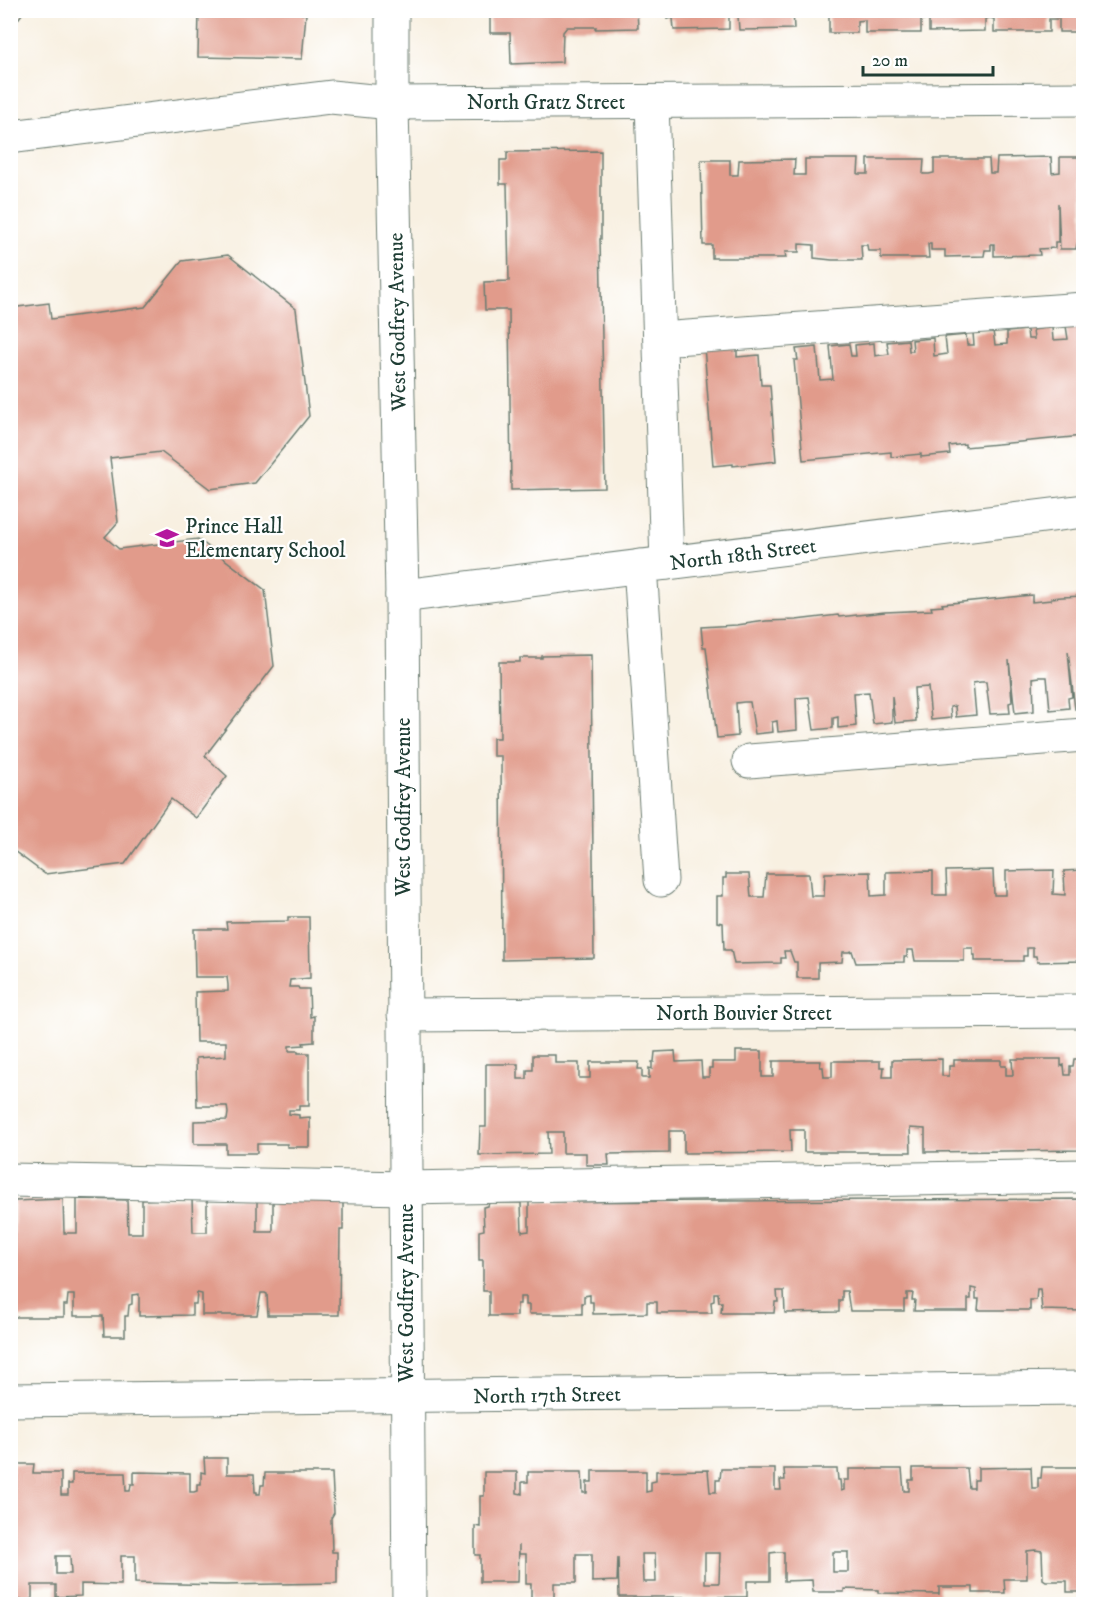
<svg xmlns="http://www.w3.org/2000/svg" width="1094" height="1615" font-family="'IM FELL DW Pica',serif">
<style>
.building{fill:#e19b8b;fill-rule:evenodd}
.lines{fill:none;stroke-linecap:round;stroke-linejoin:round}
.minor-casing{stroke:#6b7c71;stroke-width:35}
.minor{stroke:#fff;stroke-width:33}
.labels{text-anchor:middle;stroke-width:4.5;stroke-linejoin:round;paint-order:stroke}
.street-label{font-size:21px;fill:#1f3d34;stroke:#fff}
.poi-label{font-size:21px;fill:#1f3d34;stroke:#fff;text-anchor:start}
</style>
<rect width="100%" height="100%" fill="#fff"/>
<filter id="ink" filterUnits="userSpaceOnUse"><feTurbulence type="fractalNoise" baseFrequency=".0167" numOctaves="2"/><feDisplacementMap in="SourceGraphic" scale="12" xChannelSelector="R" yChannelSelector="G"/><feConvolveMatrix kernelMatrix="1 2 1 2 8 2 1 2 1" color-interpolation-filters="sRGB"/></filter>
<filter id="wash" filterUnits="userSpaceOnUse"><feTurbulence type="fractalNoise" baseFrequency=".008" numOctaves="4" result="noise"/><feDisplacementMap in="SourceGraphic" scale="24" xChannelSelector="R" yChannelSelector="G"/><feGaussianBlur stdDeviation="1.35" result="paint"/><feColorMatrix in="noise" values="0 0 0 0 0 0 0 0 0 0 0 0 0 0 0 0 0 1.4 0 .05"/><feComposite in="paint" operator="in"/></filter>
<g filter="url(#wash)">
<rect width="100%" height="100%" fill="#f8f0e1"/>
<g id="blocks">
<g class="building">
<path d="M10,10H25L10,30Z"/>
<path d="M199,10H303L302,14H306L302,59L198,57Z"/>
<path d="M490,10H637L638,28L595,29L596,27H567L563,32L562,62L511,64L510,33H490Z"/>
<path d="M667,10H793L794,29L739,30L738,16H729V29L674,30L673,18L667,19Z"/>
<path d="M829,10H1083V32H1059V19H1049V32H994V19L990,18L985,19V31L929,32V19L921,20V33H865V20L857,21V33H829Z"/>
<path d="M601,151V239H600L605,488L511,490L509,310H485L484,282L509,281L507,184H500V160H507V152Z"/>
<path d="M1051,157L1052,173L1060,172V157H1083V243L1077,244L1076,249H1060L1058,203V242H1055V248L1039,249L1040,255L994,256V244H991V250H985L984,256L945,257V250H931V244H928L929,258H881V251H868L867,245H861L862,260H832L814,258V245L799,244V252H785L786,258H712V245H703L701,160H730V175H738L739,160L795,159L794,175H805V159H859L858,174H868V159H924L923,174H929L934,173V159H989L990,173H996L997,158Z"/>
<path d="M228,255L296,309L309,416L255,483L210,489L161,452L110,458L118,522L105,537L119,549L198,539L265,590L274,666L205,756L227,776L196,818L171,799L125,864L45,874L10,848V308L49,303L51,319L145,307L182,261Z"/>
<path d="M1083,324V436L965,447V444L949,446L950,454L921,457V454L891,457V452L803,460L794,360H798L796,349L817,347L820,380L833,379L830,346L849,344L851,356H856L855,345L874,343L875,356L889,354L887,342L908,340L909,351H913L912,340L933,338L934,356L947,354L945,337L966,335L967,345H974L973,333L993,331L995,345L1007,344V332L1027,330L1028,339H1034L1033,330L1052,327L1053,340L1068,339L1066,326Z"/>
<path d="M737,344V357L759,355L761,385H770L776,461L733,466V464L713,466L704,346Z"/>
<path d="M1032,595V602L1051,600V598L1062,597L1083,596V707L1075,709L1068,651L1072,697L1068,698L1069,708L1050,710L1047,677H1040L1033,678L1034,711L1015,713L1009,660L1012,702L1009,703L1010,713L990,714L986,682H981L973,683L976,715L956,717L955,706L950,707L951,718L931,720L928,687L914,688L916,721L895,723L892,696V722L873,724L869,692L854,693L856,726L838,728V717L833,718V728L814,730L809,697L796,698L797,730L778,732L777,721L772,722L773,732L755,734L750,702H744L736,703L738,736L717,738L706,647H703L701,627L737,625L766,621L796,620L838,615L839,617L885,612L932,610L931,607L943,606L942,604Z"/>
<path d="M591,655L594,958L502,960L501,756H493V738H500L499,662H520V658H542V656Z"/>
<path d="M993,870L994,895H1006V871L1054,870L1053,894L1065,895L1064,871L1083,870V955L1082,956V961L1037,962L1036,956H1033V948H1027V956H1023V961H975V955H973V948H964V961H915L913,950H907V957H904V962L856,963L852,951L849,952H843L842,962L818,963V978H797V962H794L790,951H784L785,958H781V963L734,964L731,950H724L723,923L717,922V896H723V878H726V874H749L751,897H764L766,874H809L811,896H824L825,873L870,872L871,896L886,895V872L933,871V895H947L946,871Z"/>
<path d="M288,917H309L310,978L290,980L289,987H298L299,989H309L310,1017L314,1016V1042L303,1043L304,1045L289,1046V1051H298V1053H309V1106H299V1110H289V1114L299,1115V1118L310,1117V1147H287V1144H257V1153H226V1144H194V1121L227,1120L228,1113L227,1106H197L196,1058L226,1056V1042H196L195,992L228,991V985L227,977H195L194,929H227L226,922L288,921Z"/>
<path d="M675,1051L676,1062L701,1061L702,1077H709V1068H712V1062H736V1051H762V1077H773V1061H821L820,1067H823L824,1077H832V1061H880V1067H884L883,1077H892V1060L942,1059V1076H949V1066H954V1060H1001V1066H1006V1075H1013L1012,1059H1061V1066L1064,1065L1065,1075H1070V1066H1073L1074,1059H1083V1150L925,1152V1129L910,1128L911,1152H804V1130H790L791,1152L684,1153V1131H669V1153L608,1154L609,1165H586V1153H563V1132H548L549,1154L479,1155L480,1127H486V1064H518V1079H527V1070H533V1055H555V1063H579V1078H590V1062H639L638,1069H642V1078H649V1068L652,1069V1062H654L655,1052Z"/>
<path d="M273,1188L343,1198V1230H340L339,1315H268L267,1294L265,1293H261L257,1315H202V1294L197,1293L196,1304H192V1315L139,1316V1294L132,1295V1304L129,1305L128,1316H125V1336H104L103,1316H74V1295H68L67,1305H64V1317H10V1234H14V1201L63,1199L64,1233H77V1199L127,1200L128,1233H142V1200L192,1198L193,1232H207V1199H257V1232H273Z"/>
<path d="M1083,1199V1311L1042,1310L1040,1289H1037L1036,1300H1030V1310H978L979,1299H976V1289L971,1288V1299H968V1311H914L915,1300H912L913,1293H907V1300H904V1311H850L847,1291H842V1300H839V1312L785,1313L784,1291H777L778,1302H775L774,1313H721L722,1302H719L718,1293H714V1301L711,1302L712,1313H657V1302H647V1313L593,1314V1302H590V1295L584,1296V1303H582V1314H529V1305H526V1297H520V1304H517V1316H489V1291H483V1260H479V1231L484,1230L483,1207L488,1206L489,1203H521L522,1232L529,1231V1202Z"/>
<path d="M204,1458H227V1474H254L255,1492H257V1494H260L261,1485H264L265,1473H332L334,1513L331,1518L332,1552H337V1583L225,1585L135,1583V1556H121V1585L81,1584V1596L56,1597V1585H32V1600H10V1473H12L13,1464H34L33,1473H61V1495H68V1484H72V1473H125L126,1491H130L131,1484H134V1472L190,1473V1492H194L197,1491V1484H201V1472L205,1473ZM56,1556H70L71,1574H56Z"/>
<path d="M1031,1467L1032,1488H1038V1478H1041L1042,1467H1083V1592H1067V1581H1046L1043,1579L1042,1551L1035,1550L1027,1551V1579H1004L1005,1593H973V1587H939V1594L878,1593V1590L844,1589V1592H813L812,1580L784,1581V1552H778L770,1553V1581H747V1597H619L618,1557L617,1581L592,1582V1554H576V1583H554V1599H531V1584H526V1554H519V1545L518,1582H480V1555H475V1526L480,1527V1496H484V1472H517V1493L522,1494V1482H528V1472H582L583,1493H587V1482H592V1471H646V1492L651,1491V1482L656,1481V1471L708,1470L710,1492H716V1480H720L721,1469H775V1490H781L780,1480H785L784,1469H837L838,1480H840L841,1491L844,1490V1480H849V1469H902L904,1491H909V1480H913V1468H967L969,1488H974V1480H978V1468ZM833,1552H848V1572H833ZM705,1553H720L719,1583H705ZM642,1554H655L656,1582H643Z"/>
</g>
</g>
</g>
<g filter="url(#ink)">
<use href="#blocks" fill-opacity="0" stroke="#6b7c71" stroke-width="1.5"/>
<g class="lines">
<g class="minor-casing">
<g id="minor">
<path d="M392,10V103L402,596L409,1604"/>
<path d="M652,102L667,563"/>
<path d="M10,137L331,97L392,103L1084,99"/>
<path d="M660,339L1084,309"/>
<path d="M640,566L661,880"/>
<path d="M402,596L1084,511"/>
<path d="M749,761L1084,735"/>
<path d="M404,1015L1084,1011"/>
<path d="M10,1180L405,1188L1084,1176"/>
<path d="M10,1400L1084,1388"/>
</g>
</g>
<use href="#minor" class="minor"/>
</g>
</g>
<defs>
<g id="school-bare" transform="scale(1.8)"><path d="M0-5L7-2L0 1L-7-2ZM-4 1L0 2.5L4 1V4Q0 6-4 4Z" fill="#b5179e" stroke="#fff" stroke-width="2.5" paint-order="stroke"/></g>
</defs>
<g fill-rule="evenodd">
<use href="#school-bare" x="167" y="538"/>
</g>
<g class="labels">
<g class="street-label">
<text x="546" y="109">North Gratz Street</text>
<text transform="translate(397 322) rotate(-91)" y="7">West Godfrey Avenue</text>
<text transform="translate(743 554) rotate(-7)" y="7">North 18th Street</text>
<text transform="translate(403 807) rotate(-90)" y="7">West Godfrey Avenue</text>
<text x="744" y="1020">North Bouvier Street</text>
<text transform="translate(406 1293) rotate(-90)" y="7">West Godfrey Avenue</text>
<text transform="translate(547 1395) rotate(-1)" y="7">North 17th Street</text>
</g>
<g class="poi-label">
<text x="185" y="533">Prince Hall<tspan x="185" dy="24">Elementary School</tspan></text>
</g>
</g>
<rect width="1094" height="1615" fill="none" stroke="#fff" stroke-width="36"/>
<path d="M863 66v9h130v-9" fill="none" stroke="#1f3d34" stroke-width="3"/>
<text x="872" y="66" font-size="18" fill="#1f3d34" stroke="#ffffff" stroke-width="4.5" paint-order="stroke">20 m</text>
</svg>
